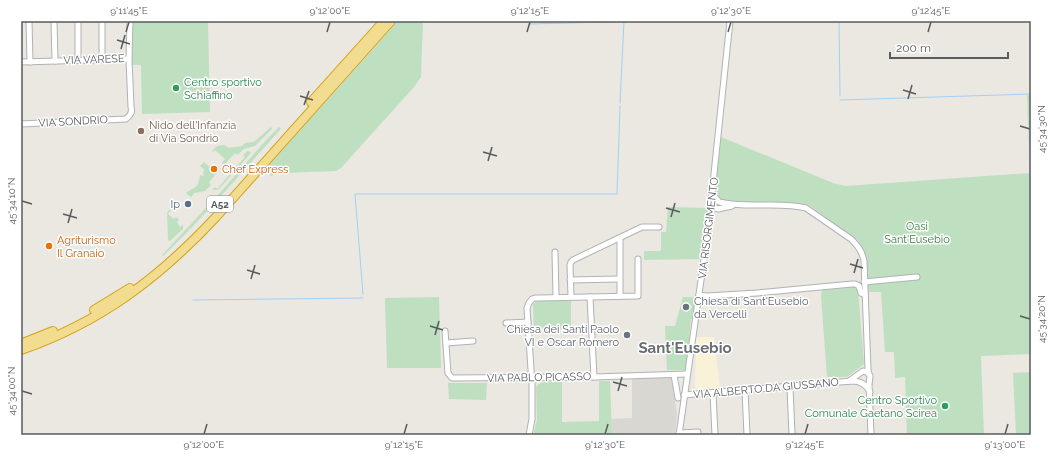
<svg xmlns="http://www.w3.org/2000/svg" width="1052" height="456" font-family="Raleway,sans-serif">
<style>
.commercial{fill:#f9f2d6}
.industrial{fill:#d9d7d2}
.green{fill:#bee0c0}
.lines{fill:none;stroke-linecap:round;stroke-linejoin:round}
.stream{stroke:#a4cff6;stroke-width:1}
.minor-casing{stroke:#b1b2b6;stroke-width:7}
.highway-casing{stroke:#d4a016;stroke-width:10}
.minor{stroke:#fff;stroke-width:5}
.highway{stroke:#f1dc90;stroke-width:8}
.ticks{fill:none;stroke:#595b5f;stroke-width:1.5}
.leisure-dot{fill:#2e9e5b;stroke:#fff;stroke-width:1.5}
.education-dot{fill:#8d6e63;stroke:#fff;stroke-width:1.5}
.food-dot{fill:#e8710a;stroke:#fff;stroke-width:1.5}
.service-dot{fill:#5c6f8a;stroke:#fff;stroke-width:1.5}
.worship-dot{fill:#6b7280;stroke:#fff;stroke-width:1.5}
.labels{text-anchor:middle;stroke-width:3;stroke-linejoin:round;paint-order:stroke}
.shield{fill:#fff;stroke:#8b8c8f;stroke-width:1}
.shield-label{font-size:10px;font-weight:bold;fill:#595b5f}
.street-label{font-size:11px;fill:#595b5f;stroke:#fff}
.leisure-label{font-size:11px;fill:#27864d;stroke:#fff;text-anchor:start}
.education-label{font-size:11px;fill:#785e54;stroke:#fff;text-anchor:start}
.food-label{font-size:11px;fill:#c56008;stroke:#fff;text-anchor:start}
.service-label{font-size:11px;fill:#4e5e75;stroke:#fff;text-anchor:end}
.park-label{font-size:11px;fill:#3b7c41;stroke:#fff}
.worship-label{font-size:11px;fill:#5b616d;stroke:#fff;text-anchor:start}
.district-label{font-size:15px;font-weight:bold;fill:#6a6d71;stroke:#fff}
.neatline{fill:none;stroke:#595b5f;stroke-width:1.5}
.ticks-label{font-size:10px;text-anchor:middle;fill:#595b5f}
</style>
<rect width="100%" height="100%" fill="#eae8e0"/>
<path class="commercial" d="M696,337H714L720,388L695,390Z"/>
<path class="industrial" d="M671,377L677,413L675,435H612L611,419L632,418V379Z"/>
<g class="green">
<path d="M132,21H208L210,112L142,114L141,65H132Z"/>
<path d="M398,21H423L421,77L414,87L341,168L336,171L283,173L270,176V164Z"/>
<path d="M1027,95H1031V354L981,356L984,435H907L905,377L895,378L894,352H885L881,292H868C867,274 869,255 857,240L809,205L799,203L726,202C720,200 715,197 715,190L721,137L833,183L846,186L1030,173Z"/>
<path d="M271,127L272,129L255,146L244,149L237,155L235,153L224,165L222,163L225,159L215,150L213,152L212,151L217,146L224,145L229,148L242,146L245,143L253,142L255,141Z"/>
<path d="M279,127L281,128L279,131C241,173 204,217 163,256L162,255L218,195L267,139Z"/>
<path d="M248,151L251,152L250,154L219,189L217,190H212L215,187L217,189L245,157L243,155Z"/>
<path d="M204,162L214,171L217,167L220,169L209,182L211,185L205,191L194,193L191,197L186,193C195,186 198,190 200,175L203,176H204L203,175L204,169L200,166Z"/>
<path d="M668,207L708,208L700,259L644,260V251H661V232H666Z"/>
<path d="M171,208L172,209L168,214L174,219L176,217L179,220L177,222L180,227L183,225V229L171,240L169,241L168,240L167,213Z"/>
<path d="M854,287L858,290L864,364L847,377H827L821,296L822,290Z"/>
<path d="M439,297L441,368H387L385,298Z"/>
<path d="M683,297H693L695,300L692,319H691L686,370H667L665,326H675Z"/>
<path d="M537,301H571V329H534L533,304Z"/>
<path d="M1031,372V435H1016L1013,373Z"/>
<path d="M599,381H610L612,435H533L537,420L536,387C542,379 553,382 562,382V422L599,421Z"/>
<path d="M448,383H487L486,400L449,399Z"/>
</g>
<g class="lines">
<g class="stream">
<path d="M839,21L840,96"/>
<path d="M530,24L648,21"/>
<path d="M840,100L1031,94"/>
<path d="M620,103L624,21"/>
<path d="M363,294L355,194H617L620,106"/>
<path d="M193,300L363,298"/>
</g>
<g class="minor-casing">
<g id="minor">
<path d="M29,21L30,62"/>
<path d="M54,21L55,61"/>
<path d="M78,21V60"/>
<path d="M102,21V59"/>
<path d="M21,62L129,59"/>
<path d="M21,124L126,119C129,116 133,113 131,107L129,59L130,21"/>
<path d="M712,193L719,202C747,209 779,201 806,208L851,239C858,246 862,251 864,261L868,369L869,374"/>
<path d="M711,206L718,209L732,206"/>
<path d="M555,252L556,297"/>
<path d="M570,280L619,279"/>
<path d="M864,282L917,277"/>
<path d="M699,295L707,296L757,293L852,284H855L859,286L861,293L865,295"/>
<path d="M620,296V238"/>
<path d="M571,297L570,265L571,262L573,260L642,227H659"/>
<path d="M590,297L594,377"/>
<path d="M506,323L528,322"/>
<path d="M445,331L448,373L452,378L594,377L687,374"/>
<path d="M446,343L473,341"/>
<path d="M674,375L678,398"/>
<path d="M849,381L863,371L867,372L870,376L869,385L871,435"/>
<path d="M790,387L792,435"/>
<path d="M745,390L747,435"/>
<path d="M713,393L715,435"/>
<path d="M684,395L852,381C860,381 866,384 870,392"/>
<path d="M679,433L698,432"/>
<path d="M529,435L532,419V385L527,308L529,303L532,299L535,298H539L638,296V259"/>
<path d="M679,435L708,231L730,21"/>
</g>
</g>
<g class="highway-casing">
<g id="highway">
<path d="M311,102L384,21"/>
<path d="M94,310L130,288"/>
<path d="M23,343L53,331"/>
<path d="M21,350C101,322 159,278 216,217L391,21"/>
</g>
</g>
<use href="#minor" class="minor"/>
<use href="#highway" class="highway"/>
</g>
<path class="ticks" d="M126,32L129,22M327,32L330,22M527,32L530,22M728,32L731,22M928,32L931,22M117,40L130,44M121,49L125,35M903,90L916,94M300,96L313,100M908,99L912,85M304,105L309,91M1020,126L1030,129M483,152L497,156M488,161L492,147M22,201L32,204M666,208L680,212M63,214L77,218M671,217L675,203M68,223L72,209M850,264L863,268M247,270L260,274M854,273L858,259M251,279L255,265M1020,316L1030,319M430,326L443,330M435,335L439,321M613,382L627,386M22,391L32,394M618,391L622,377M204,434L207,424M404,434L407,424M605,434L608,424M805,434L808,424M1005,434L1008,424"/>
<g class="leisure-dot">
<circle cx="176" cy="88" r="4"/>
<circle cx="945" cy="406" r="4"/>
</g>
<circle class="education-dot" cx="141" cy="131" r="4"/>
<g class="food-dot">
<circle cx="214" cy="169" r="4"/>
<circle cx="49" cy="246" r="4"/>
</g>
<circle class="service-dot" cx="188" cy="204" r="4"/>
<g class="worship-dot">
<circle cx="686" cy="307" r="4"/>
<circle cx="627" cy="335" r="4"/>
</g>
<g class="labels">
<rect class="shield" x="207" y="196" width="26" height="16" rx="3"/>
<g class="shield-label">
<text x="220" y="208">A52</text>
</g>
<g class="street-label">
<text transform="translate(94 59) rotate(-2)" y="4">VIA VARESE</text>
<text transform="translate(73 121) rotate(-3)" y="4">VIA SONDRIO</text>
<text transform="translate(708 228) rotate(-83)" y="4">VIA RISORGIMENTO</text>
<text transform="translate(539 377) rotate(-1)" y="4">VIA PABLO PICASSO</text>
<text transform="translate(766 388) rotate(-5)" y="4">VIA ALBERTO DA GIUSSANO</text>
</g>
<g class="leisure-label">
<text x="184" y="86">Centro sportivo<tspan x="184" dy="13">Schiaffino</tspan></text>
<text x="937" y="404" text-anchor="end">Centro Sportivo<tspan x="937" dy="13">Comunale Gaetano Scirea</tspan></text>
</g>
<g class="education-label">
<text x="149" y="129">Nido dell'Infanzia<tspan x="149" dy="13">di Via Sondrio</tspan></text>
</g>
<g class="food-label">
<text x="222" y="173">Chef Express</text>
<text x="57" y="244">Agriturismo<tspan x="57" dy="13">Il Granaio</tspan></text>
</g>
<g class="service-label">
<text x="180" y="208">Ip</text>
</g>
<g class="park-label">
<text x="917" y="230">Oasi<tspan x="917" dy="13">Sant'Eusebio</tspan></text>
</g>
<g class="worship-label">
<text x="694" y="305">Chiesa di Sant'Eusebio<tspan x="694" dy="13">da Vercelli</tspan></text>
<text x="619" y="333" text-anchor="end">Chiesa dei Santi Paolo<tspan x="619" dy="13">VI e Oscar Romero</tspan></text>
</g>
<g class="district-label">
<text x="685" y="353">Sant'Eusebio</text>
</g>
</g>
<rect width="1052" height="456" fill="none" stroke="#ffffff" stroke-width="44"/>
<path d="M890 52v6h118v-6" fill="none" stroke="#595b5f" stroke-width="2"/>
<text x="896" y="52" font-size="12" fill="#595b5f" stroke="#ffffff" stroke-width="3" paint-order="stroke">200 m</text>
<rect x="22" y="22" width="1008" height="412" class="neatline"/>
<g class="ticks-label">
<text x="129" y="14">9°11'45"E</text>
<text x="330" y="14">9°12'00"E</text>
<text x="530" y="14">9°12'15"E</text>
<text x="731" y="14">9°12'30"E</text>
<text x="931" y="14">9°12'45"E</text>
<text transform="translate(1041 129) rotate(-90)" y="4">45°34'30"N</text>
<text transform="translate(11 201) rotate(-90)" y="4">45°34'10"N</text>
<text transform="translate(1041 319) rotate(-90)" y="4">45°34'20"N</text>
<text transform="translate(11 391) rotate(-90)" y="4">45°34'00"N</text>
<text x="204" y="448">9°12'00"E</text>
<text x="404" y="448">9°12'15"E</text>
<text x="605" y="448">9°12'30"E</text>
<text x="805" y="448">9°12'45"E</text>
<text x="1005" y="448">9°13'00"E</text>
</g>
</svg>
